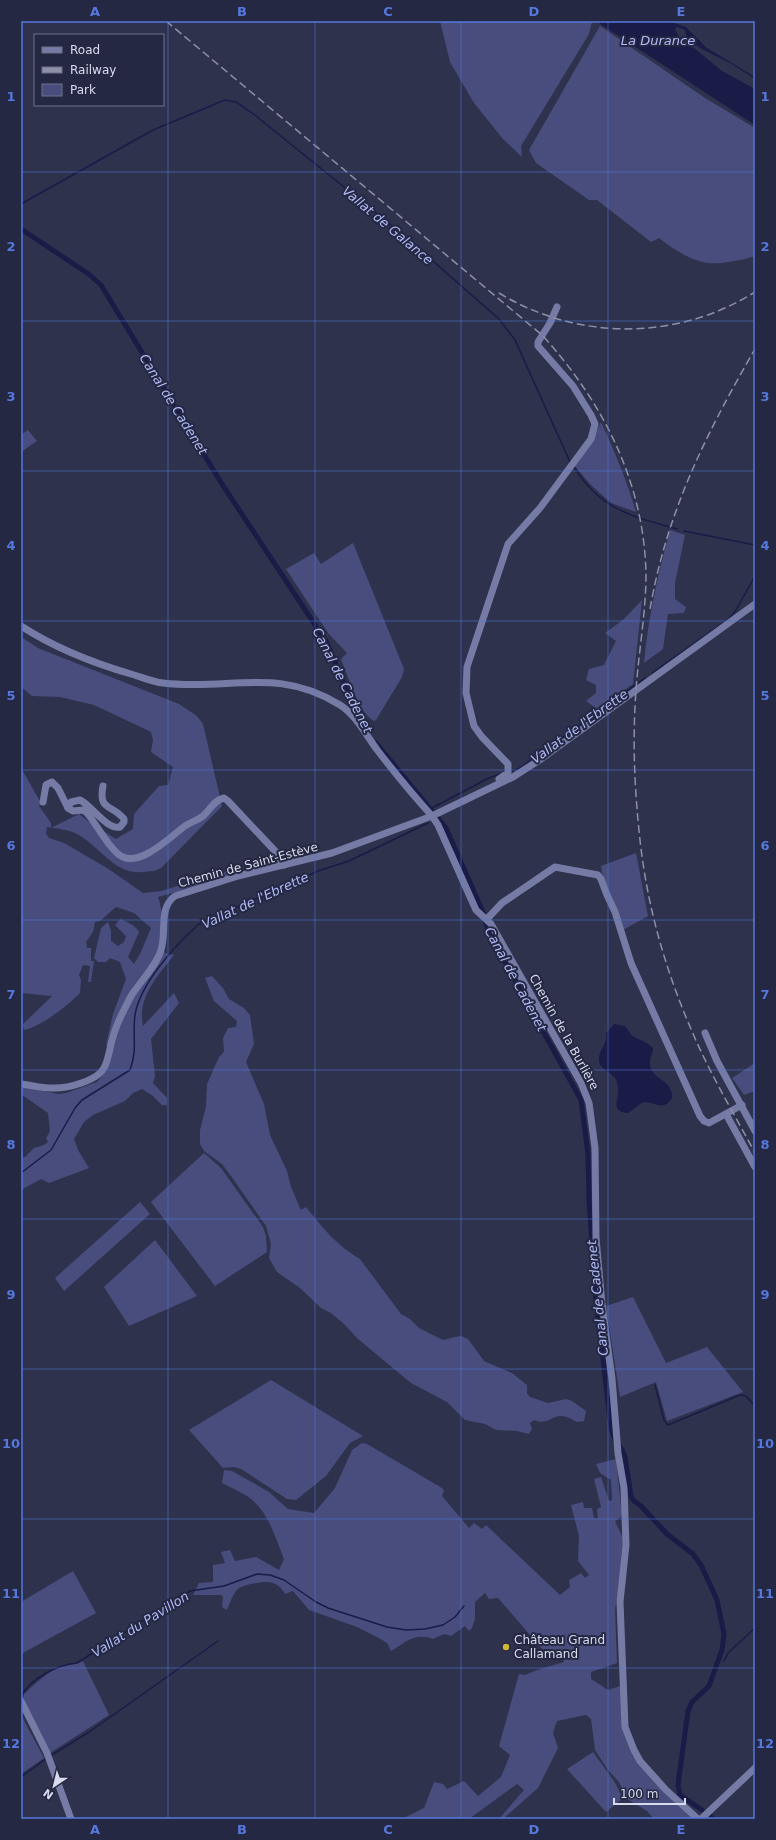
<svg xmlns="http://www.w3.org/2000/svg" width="776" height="1840" font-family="'DejaVu Sans',sans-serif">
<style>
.green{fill:#484d7d}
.water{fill:#1a1b47}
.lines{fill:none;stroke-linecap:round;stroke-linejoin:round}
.stream{stroke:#1a1b47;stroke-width:1.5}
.canal{stroke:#1a1b47;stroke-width:5}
.minor{stroke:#757ba4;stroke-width:7}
.rail{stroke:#8d90a6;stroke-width:1.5;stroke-dasharray:8 4;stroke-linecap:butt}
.grid{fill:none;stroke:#5578de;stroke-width:1;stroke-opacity:0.55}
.poi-dot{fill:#d0b736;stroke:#252842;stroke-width:1.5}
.labels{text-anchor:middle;stroke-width:4;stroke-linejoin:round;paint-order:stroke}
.street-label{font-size:12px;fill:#d8dbed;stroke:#252842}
.poi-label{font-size:12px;fill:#d8dbed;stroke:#252842;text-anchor:start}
.water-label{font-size:13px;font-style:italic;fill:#b1baf8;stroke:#252842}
.neatline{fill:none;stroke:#5578de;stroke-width:1.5}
.grid-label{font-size:13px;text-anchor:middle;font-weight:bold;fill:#5578de}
</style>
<rect width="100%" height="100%" fill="#2e324d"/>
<g class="green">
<path d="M440,21L592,22L589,34L521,146L522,157L503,139L474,103L450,62Z"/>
<path d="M600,26L705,98L755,128V256C743,260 715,266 703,262C686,258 672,248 659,238L651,242L597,200H589L536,163L529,150Z"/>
<path d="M601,422C615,452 627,481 636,512L611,503L591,485L574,465L590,444Z"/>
<path d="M28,430L37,441L21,452V435Z"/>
<path d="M670,530L685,535L675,583V599L686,607L684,613L668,614L663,649L644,663C648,618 658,574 670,530Z"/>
<path d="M353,543L404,669L402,677L376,720L374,721C358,712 348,676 341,659L347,653L328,633L286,569L314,553L321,564Z"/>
<path d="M642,600L633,684L597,709L586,701L596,693V685L586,680L589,669L604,665L616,641L605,633L624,619Z"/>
<path d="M21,637L38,648L179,704L197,716L203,724L222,806L161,868C154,872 150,871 143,872C114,875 100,846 77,834C69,830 56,828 47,827L46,834L49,838L64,843L107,868L143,893L161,891L234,869L235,876L158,897C164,913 164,938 156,954C151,966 140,976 133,987C123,1006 115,1026 108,1047L106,1045L113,1014L126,979L120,962L110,958L106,962H98L94,958L101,928L108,922L111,931V941L118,946L124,942L126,936L115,925L120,919C127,922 135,925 139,932L128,957L134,964L140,954L151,928L134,913L116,907L100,921L95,922L93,932L86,942L87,948H91V961H94L91,982H88L90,966L83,965L79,975L81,980L80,993C67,1006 42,1026 24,1030L23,1024L52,996L21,993V768L41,803L39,806L51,823V828L79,814L89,822L116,839L133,829L134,814L159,786L168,785L173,767L151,752L153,740L151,732L94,705L60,697L32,696L21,687Z"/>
<path d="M636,853L648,916L623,930L603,877L601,866Z"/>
<path d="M162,952L174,955C157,977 137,997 143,1026L174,993L179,1003L151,1039L155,1076L153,1083L167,1098V1105H162L153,1096L142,1089L133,1093L125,1101L93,1115L84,1122L74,1139L78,1150L89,1168L49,1183L41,1179L21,1190V1158L25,1157L34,1148L44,1145L48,1142L46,1138L50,1131L48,1113L21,1094V1086L58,1094L66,1093L97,1082L106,1071L122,1016Z"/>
<path d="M212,976L223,988L229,999L244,1008L250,1015L254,1044L246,1062L264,1104L270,1135L287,1171L291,1187L301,1210L306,1207C322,1227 337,1246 360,1259L401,1314L410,1319L419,1328L443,1340L455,1337L461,1336L468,1339L484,1361L512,1373L527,1385V1393L530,1397L548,1403L566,1399L572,1401L586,1411L584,1421L577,1422C573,1420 567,1416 562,1416C551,1415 548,1426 534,1420L530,1423L532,1429L529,1434L517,1431L496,1430L485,1424L465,1420L447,1402L411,1383L358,1339L344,1324L331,1313L321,1308L300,1288L277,1272L269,1258L271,1244L266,1226L231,1176L222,1164L204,1151L200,1144V1130L206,1106L207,1084L219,1057L224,1052L223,1038L228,1028L236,1027L237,1021L214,1001L205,978Z"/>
<path d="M755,1063V1091L744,1095L732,1078Z"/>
<path d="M204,1153L221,1168L263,1227L266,1236L267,1252L215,1286L151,1202Z"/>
<path d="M140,1202L150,1214L64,1291L55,1278Z"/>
<path d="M155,1240L197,1296L129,1326L104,1287Z"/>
<path d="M633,1297L666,1363L707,1347L743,1392L667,1421L656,1382L620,1397L606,1306Z"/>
<path d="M271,1380L363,1436L350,1443L326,1476L296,1500L287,1499L241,1469L234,1467L223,1468L189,1430Z"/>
<path d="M362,1443L367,1444L442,1488L444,1491L442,1496L469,1528L474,1523L482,1529L486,1525L560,1595L570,1587L569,1580L581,1573L585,1578L589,1575L578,1561L579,1536L571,1505L583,1502L584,1508H592L594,1518H598L597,1509L601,1507L594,1479L601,1477L609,1501L612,1500L611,1480L600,1473L596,1464L616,1459L622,1516L615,1521L623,1538L618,1594L615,1609L617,1663L591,1672V1679L608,1690L620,1686L632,1752L695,1819H654L647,1811L627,1799L619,1782L608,1770L595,1750L591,1719L586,1715L557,1721L553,1733L558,1748L538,1788L503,1819H499L524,1790L517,1784L469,1819H402L424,1808L434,1782L443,1784L447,1789L464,1781L478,1796L501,1777L510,1755L499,1746L519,1674L525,1675L537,1670L564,1662L562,1657L543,1650L498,1598L489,1599L485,1593L475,1602V1619L472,1628L469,1631L465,1626L451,1636L444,1634L433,1639C415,1632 406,1642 391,1651L387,1643L377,1637L357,1627L309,1610L293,1591L285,1594C277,1579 265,1581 251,1584C247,1585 242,1586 239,1588C233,1593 230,1603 227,1610L222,1607L223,1597L221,1595H193L199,1583L213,1582V1565L225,1563L221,1552L230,1550L235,1561L256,1557L279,1570L284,1559C275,1537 268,1510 247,1496C239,1491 230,1487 222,1483L224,1470L232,1471L269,1492L288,1509L314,1513L335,1488L352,1450Z"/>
<path d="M73,1571L96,1613L21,1654V1602Z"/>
<path d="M83,1661L109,1715L50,1753L23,1701L24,1694C35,1684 48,1671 62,1666C70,1664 76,1665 83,1661Z"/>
<path d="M21,1715L44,1758L21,1774Z"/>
<path d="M593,1752C601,1764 620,1786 622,1799L606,1812L567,1769Z"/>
</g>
<g class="water">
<path d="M596,21H669L686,27L707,48L755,77V79L730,63L700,48L687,38L685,30L677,27L675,29L683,44L694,48L722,71L755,89V125Z"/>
<path d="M614,1024L625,1026L632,1036L647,1043L653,1048C653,1054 649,1059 650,1064C651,1080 674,1080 672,1098C664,1112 655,1102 643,1102L628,1113C612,1112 617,1102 618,1093C619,1089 617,1083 616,1080C613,1072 599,1070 599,1060C599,1048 608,1045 606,1033Z"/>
</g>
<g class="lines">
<g class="stream">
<path d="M21,204L153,130L225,100L236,102L256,116L401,233L499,319L515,340L570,462"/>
<path d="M574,467C601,510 631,516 677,529"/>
<path d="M684,531L755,545"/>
<path d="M652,673L730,618L736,610L755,576"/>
<path d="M512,771L520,768L645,678"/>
<path d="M432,808L489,778L500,774"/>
<path d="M21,1173L51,1150L75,1108L82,1100L130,1070C138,1049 132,1035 135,1015C140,984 175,945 199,924L318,871L349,861L428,823"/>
<path d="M655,1385L664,1420L668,1425L740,1395L746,1396L753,1404"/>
<path d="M724,1661L728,1653L755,1628"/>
<path d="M21,1696C32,1678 56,1665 77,1663L190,1591L224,1586L257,1574L270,1575L284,1580L316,1602L328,1608L387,1627L406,1630L425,1629L443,1625L455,1617L464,1606"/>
<path d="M50,1756L89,1732L218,1641"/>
<path d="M21,1777L47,1758"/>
</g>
<g class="canal">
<path d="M21,229L90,275L101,285L222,484L327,643L353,705L367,730"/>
<path d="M376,743L446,828L482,910L489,933L581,1100L588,1154L589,1201L596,1300L611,1428L615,1440L622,1450L625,1457L631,1496L633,1500L641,1506L667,1534L693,1554L701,1565L717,1600L724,1634L722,1650L709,1686L692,1702L688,1711L678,1785L680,1795L702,1810"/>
<path d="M711,1817L713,1819"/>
</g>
<g class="minor">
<path d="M21,626C55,648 93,663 131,674C142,677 152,682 163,683C229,691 278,666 340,705C356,715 366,735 378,751C395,773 413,795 432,816L438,825L476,910L491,924L581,1083L589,1103L595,1148L596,1238L602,1304L612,1379L618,1453L624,1488L626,1545L620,1602L625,1727L634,1750L640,1761L666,1790L698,1819"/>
<path d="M499,779L508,773V764L482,737L474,726L466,693L467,667L508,544L540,508L591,439L595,424L591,415L573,386L538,346V342L550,323L557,307"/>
<path d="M103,786C98,811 112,804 124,819V822L120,827C107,830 92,806 80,800L71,802L68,808L73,811L83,810L86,812C97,824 104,841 117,853C136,872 170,837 185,826C191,822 198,820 203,816C210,810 214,800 224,798L228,801L275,851L284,865"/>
<path d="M43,802L46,785L52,782L58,788L68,808"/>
<path d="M487,919L502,903L555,867L598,875L601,879L607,895L615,912L631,963L700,1116L704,1121L709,1123L742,1105"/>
<path d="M705,1033L717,1061L755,1131"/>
<path d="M21,1084C31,1085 41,1088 51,1088C66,1089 99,1081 105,1066C109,1057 110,1046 113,1037C116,1024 124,1010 130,998C139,982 156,967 161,950C167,932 158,908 175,896L238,876L332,853L432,816L513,777L541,759L755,604"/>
<path d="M726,1114L755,1167"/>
<path d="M21,1701L47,1753L71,1819"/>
<path d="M701,1819L755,1768"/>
</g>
<g class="rail">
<path d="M166,21L542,335C603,402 644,482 646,574C646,609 640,644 637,678C632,732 634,786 640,840C647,905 665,969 691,1029C709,1072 733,1112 755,1153"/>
<path d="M499,293C578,341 677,341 755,292"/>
<path d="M650,609C667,511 706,434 755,349"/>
</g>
</g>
<path class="grid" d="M168,21V1819M315,21V1819M461,21V1819M608,21V1819M21,172H755M21,321H755M21,471H755M21,621H755M21,770H755M21,920H755M21,1070H755M21,1219H755M21,1369H755M21,1519H755M21,1668H755"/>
<circle class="poi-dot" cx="506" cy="1647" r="4"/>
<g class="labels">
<g class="street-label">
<text transform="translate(248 865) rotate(-15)" y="4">Chemin de Saint-Estève</text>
<text transform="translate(564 1032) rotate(61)" y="4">Chemin de la Burlière</text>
</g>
<g class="poi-label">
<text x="514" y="1644">Château Grand<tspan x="514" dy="14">Callamand</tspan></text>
</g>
<g class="water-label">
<text x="658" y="45">La Durance</text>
<text transform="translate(388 225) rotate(40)" y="5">Vallat de Galance</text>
<text transform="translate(174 404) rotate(58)" y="5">Canal de Cadenet</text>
<text transform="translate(343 680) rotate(63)" y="5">Canal de Cadenet</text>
<text transform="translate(579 726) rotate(-36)" y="5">Vallat de l'Ebrette</text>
<text transform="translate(255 900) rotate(-25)" y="5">Vallat de l'Ebrette</text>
<text transform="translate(516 979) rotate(62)" y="5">Canal de Cadenet</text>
<text transform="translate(597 1298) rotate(-96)" y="5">Canal de Cadenet</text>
<text transform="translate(140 1624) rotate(-32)" y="5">Vallat du Pavillon</text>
</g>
</g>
<rect width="776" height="1840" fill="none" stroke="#252842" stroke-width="44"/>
<rect x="34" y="34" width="130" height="72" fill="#252842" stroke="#6d7086"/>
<rect x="42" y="47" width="20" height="6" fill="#757ba4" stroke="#6d7086"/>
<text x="70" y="54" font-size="12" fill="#d8dbed">Road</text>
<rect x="42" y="67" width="20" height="6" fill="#8d90a6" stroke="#6d7086"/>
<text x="70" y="74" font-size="12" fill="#d8dbed">Railway</text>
<rect x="42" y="84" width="20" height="12" fill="#484d7d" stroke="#6d7086"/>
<text x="70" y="94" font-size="12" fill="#d8dbed">Park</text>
<g transform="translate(54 1786) rotate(215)" stroke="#252842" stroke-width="3" paint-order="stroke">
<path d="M0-3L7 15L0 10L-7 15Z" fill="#d8dbed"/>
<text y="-6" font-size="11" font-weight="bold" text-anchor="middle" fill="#d8dbed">N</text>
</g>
<path d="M614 1798v6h71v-6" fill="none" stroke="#d8dbed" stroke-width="2"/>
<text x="620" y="1798" font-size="12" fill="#d8dbed" stroke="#252842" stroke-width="3" paint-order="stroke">100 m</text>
<rect x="22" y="22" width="732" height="1796" class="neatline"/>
<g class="grid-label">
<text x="95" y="16">A</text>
<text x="242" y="16">B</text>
<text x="388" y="16">C</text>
<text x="534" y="16">D</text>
<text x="681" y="16">E</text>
<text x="11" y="101">1</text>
<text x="765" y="101">1</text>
<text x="11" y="251">2</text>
<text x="765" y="251">2</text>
<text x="11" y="401">3</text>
<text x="765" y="401">3</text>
<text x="11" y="550">4</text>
<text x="765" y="550">4</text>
<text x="11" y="700">5</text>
<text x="765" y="700">5</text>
<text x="11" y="850">6</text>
<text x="765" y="850">6</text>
<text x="11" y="999">7</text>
<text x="765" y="999">7</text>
<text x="11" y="1149">8</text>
<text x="765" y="1149">8</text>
<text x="11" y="1299">9</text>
<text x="765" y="1299">9</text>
<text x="11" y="1448">10</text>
<text x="765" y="1448">10</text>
<text x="11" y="1598">11</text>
<text x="765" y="1598">11</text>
<text x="11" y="1748">12</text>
<text x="765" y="1748">12</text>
<text x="95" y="1834">A</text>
<text x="242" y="1834">B</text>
<text x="388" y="1834">C</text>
<text x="534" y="1834">D</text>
<text x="681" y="1834">E</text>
</g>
</svg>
